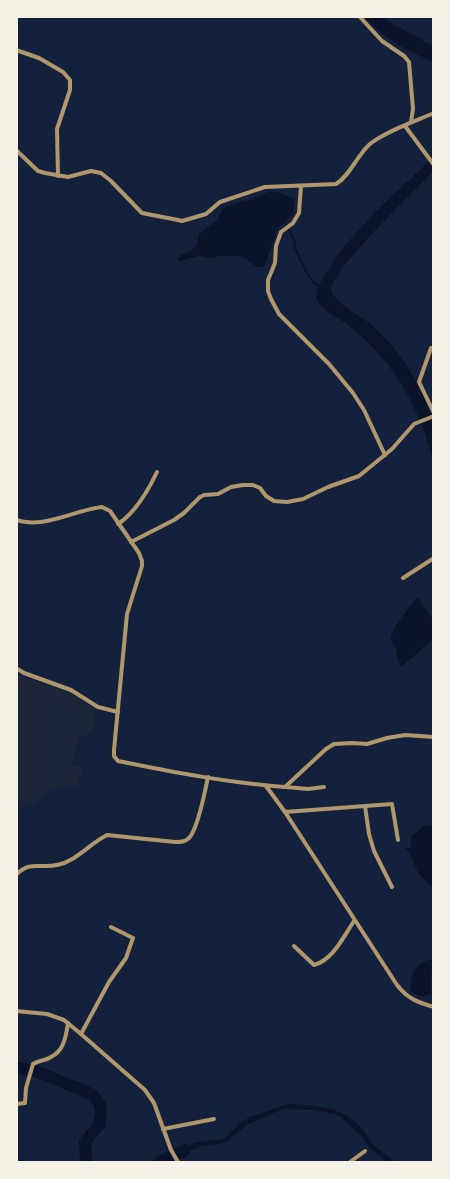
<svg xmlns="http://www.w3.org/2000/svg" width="450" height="1179" font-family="'Fira Sans',sans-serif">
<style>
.green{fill:#1d2539}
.water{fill:#0b132b}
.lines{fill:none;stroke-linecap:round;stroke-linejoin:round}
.stream{stroke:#0b132b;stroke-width:2}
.river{stroke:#0b132b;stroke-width:12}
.minor{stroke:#b1986c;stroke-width:4}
</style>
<rect width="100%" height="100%" fill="#14213d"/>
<path class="green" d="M16,672L24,677L71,693L95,709C94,727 96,730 79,739L71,765L84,768L76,786L49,790L35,805L27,801L17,800Z"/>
<g class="water">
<path d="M364,17H383L395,25L433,46V62C404,49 387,41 364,17Z"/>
<path d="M433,156V172C416,189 332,270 331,289C331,292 333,295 335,297C342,306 354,313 364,319C378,329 392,345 402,359C412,371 432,411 433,425C434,436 433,447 433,458C428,445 425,431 419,419C406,388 387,359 362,337C358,333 353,329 348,325C339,317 316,309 316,295C317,286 324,277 328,270C345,243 368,219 391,197C405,183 420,171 433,156Z"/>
<path d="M268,192H277L293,198L295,205L293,215L278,228L264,267H257L244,257L237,256H220L210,258L199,256L179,261L178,259L181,255L188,252L197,246V241L200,233L217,220L223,209L239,202L250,200Z"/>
<path d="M415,599H419L433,619V639L401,667L397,657L396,649L391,641V637L394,628Z"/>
<path d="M426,825H431L433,828V888C429,884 423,879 419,874C412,864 415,856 405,849V847L409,848L411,847V836Z"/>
<path d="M429,960H432L431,993C424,998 417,997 411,991C409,976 414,965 429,960Z"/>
<path d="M288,1104C319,1105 345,1107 365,1132C368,1136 370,1141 373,1144C379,1152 389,1155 395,1162H388L371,1150L362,1137L341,1117L335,1114L311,1110L284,1109L278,1111L246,1125L226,1143L203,1146L177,1156L174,1151L197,1142L221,1139L227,1136L240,1123L250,1117Z"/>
</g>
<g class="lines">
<path class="stream" d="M284,222L294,239L295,248L307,273L314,283L321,288"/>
<g class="river">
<path d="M16,1067L40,1073L84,1091L93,1095L100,1104L101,1112L99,1125L85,1142L86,1162"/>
<path d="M160,1162L185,1150"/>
</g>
<g class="minor">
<path d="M359,16L382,41L404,56L409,62L413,109L411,122"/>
<path d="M16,50L39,58L63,72L70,80V90L57,129L58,176"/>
<path d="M405,126L434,165"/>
<path d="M16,150L38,171L45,173L68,177L91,171L101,173L111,181L142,213L178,220L182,221L206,214L220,202L265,187L336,184C350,176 357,155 370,144C384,132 416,121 434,113"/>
<path d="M301,186L299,213L293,223L281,232L276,246L275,263L268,280V291L271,299L279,314L329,364L353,393L364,410L385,455"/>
<path d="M431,348L419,382L434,413"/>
<path d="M16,520C45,529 74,510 102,507L110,511L139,553L142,561V566L127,614L114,750V756L118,761C173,772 229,783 285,787L326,749L334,744L352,743L367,744L387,738L405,735L434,737"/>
<path d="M118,524C136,512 148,491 157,472"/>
<path d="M131,542L174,520L184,513L200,497L204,495L218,494L231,487L243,485H253L260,488L266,496L274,501L287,502L303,499L328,487L359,476L392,449L414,424L434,416"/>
<path d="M403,578L434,558"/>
<path d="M16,668L24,673L71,690L98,707L118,712"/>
<path d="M266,786L285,812L397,985C408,999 417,1002 434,1007"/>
<path d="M286,787L308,789L324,787"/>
<path d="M365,806L369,834L374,851L392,887"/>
<path d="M285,812L392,804L398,840"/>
<path d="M16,875C30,860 40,869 57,865C77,861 89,844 107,835L175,842C181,842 185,842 189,838C198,829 205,791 208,777"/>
<path d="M294,946L314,965C333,960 344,936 354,921"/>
<path d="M16,1011L47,1014L64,1020L81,1034L145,1090L154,1103L171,1150L178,1162"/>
<path d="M81,1034L109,982L126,958L133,938L111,927"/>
<path d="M16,1104L25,1103L26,1088L33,1064C39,1060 45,1061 51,1057C64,1051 66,1036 68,1023"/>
<path d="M163,1129L214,1119"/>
<path d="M350,1162L365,1151"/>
</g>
</g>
<rect width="450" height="1179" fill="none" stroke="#f6f1e7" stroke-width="36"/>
</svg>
